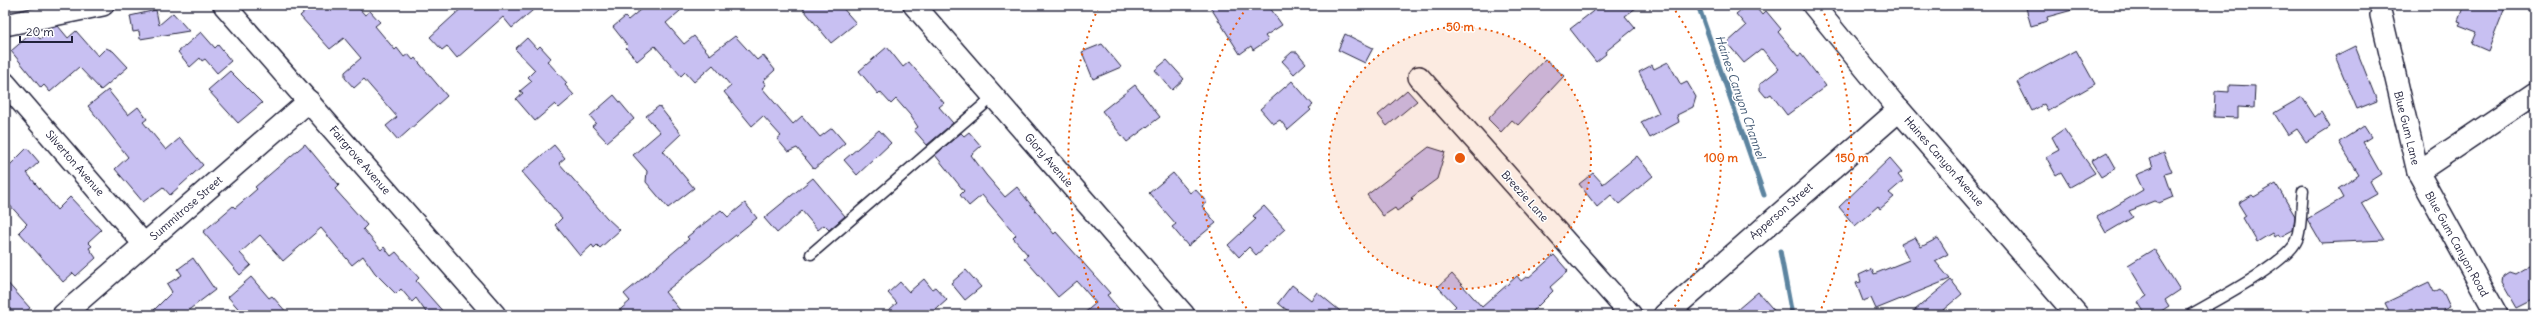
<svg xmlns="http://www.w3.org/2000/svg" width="2540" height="320" font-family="Delius,sans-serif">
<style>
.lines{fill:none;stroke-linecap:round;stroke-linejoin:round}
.stream{stroke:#5c84a0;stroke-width:5}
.building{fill:#c8c0f2;stroke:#22223b}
.lane-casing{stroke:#22223b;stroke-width:13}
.street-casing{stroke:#22223b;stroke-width:24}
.secondary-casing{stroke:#22223b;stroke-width:25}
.lane{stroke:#fff;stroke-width:10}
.street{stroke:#fff;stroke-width:21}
.secondary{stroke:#fff;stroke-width:22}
.ring{fill:none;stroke:#e8590c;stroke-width:2;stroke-dasharray:2 4}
.labels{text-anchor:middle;stroke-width:3;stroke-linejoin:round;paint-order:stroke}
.street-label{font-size:11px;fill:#22223b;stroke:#fff}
.water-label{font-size:12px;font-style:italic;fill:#445b76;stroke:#fff}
.centre{fill:#e8590c;stroke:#fff;stroke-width:2}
.ring-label{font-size:12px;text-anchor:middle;font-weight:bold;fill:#e8590c;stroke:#fff;stroke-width:3;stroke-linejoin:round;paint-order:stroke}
</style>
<rect width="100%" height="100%" fill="#fff"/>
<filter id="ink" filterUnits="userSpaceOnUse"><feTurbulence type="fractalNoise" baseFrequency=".025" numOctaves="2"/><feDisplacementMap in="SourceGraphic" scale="8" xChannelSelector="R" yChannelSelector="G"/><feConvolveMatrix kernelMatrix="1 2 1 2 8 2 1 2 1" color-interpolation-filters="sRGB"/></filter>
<g filter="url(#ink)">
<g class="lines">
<g class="stream">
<path d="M1698,5L1764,195"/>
<path d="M1780,251L1792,315"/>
</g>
</g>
<g class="building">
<path d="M312,5H356L365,15L370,11L380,22L375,26L395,50L397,48L404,57L408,54L413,60L415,58L447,96L398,140L386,126L397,117L364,79L354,88L345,78V72L361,58L344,38L330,49L300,16Z"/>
<path d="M465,5H539L512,28L503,17L457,58L447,46L442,50L430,37Z"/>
<path d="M646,5H687L666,23L684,44L694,36L710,55L735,36L757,60L763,55L775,70L763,81L766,85L762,88L793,124L802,116L820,137L832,128L845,143L814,169L797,148L788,152L777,139L781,136L763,116L752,126L724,92L731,86L713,65L694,82L685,72L681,76L655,46L637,61L626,48L628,46L613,27L625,17L628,20Z"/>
<path d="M800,5H840L856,23L831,43Z"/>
<path d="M1209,5H1268L1282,25L1265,36L1268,40L1253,50L1251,46L1240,54Z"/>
<path d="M1601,5H1640L1625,16L1635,28L1605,52L1606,54L1596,62L1570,29Z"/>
<path d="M1747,5H1754L1762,15L1766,11L1781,29L1778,32L1798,56L1801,54L1826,86L1787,115L1771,94L1766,97L1760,90V84L1779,69L1762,49L1744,63L1727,43L1746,26L1736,14Z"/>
<path d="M2036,5H2075L2076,9L2047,17L2048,21L2031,26L2026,8Z"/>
<path d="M2464,5H2506L2488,51L2472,44L2477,32L2459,25L2461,22L2458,21Z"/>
<path d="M156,10L159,25L173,13L189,31L140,39L139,31L133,32L130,16Z"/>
<path d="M58,26L68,38L76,31L98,56L106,48L113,51L128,67L101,90L79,67L50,92L44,85L41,88L11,51L33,32L40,39L52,28Z"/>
<path d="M201,32L215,48L218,45L231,61L217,73L205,59L202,61L200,58L190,67L178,52Z"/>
<path d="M1345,34L1373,48L1365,63L1338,50Z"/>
<path d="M527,38L537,49L540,46L551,58L547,61L567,83L565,85L574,95L559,108L555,104L535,121L516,99L523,93L520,91L532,81L528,77L535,70L515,49Z"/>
<path d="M1102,44L1121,67L1093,79L1082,52Z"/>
<path d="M2355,46L2377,101L2357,109L2335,56Z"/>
<path d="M887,47L903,67L909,62L944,103L939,107L953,123L927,145L914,130L918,127L910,115L896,99L891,104L880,92L878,94L859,71Z"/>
<path d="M2076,50L2095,84L2048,111L2044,104L2032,111L2017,82Z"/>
<path d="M1292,52H1297L1306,63L1294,74L1282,61Z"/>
<path d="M1545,59L1564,76L1518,125L1512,120L1501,132L1488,119Z"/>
<path d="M1167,60L1184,79L1172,90L1155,70Z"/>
<path d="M1668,62L1681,85L1687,82L1696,97L1693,107L1677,115L1679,122L1650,138L1641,122L1659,113L1639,72L1652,65L1654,69Z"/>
<path d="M230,71L262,103L238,123L208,90Z"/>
<path d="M1292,81L1313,105L1309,108L1311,110L1288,130L1280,120L1273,124L1260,109Z"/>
<path d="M1135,85L1160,117L1127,142L1102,111Z"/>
<path d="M2229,85L2255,86L2254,108L2238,107V118L2214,117L2215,91L2229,92Z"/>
<path d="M108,90L128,115L138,107L147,119L143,122L166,150L180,138L203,165L170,195L163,187L143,202L115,169L128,157L88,106Z"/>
<path d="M1407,90L1417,101L1387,126L1378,115Z"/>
<path d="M614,95L634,119L607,142L592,126L596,123L590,116Z"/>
<path d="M2302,97L2315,117L2321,112L2330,127L2306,142L2297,129L2288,135L2274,113Z"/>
<path d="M659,106L681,134L663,151L694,188L668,208L646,182L647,171L633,155L660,132L646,116Z"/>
<path d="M2364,126L2371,137L2363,142L2381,174L2370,181L2377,194L2361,203L2384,240L2321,243L2307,219L2343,198L2338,189L2359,175L2339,142Z"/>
<path d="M2064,129L2095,173L2070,187L2061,172L2056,175L2046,157L2059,150L2052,137Z"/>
<path d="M879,130L891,143L857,175L844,160Z"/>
<path d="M969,132L981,146L971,155L986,175L1005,197L1017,187L1054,234L1056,232L1110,293L1107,295L1124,315H1082L1096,303L1077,281L1058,297L1024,258L1028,255L1013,238L1016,235L982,195L969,206L960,195L964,191L935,155L961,133L964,136Z"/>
<path d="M305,144L339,185L335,189L367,225L363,229L381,250L384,247L391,256L396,252L419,278L416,281L446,315H428L416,298L412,302L401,289L396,294L375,273L363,256L352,265L321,228L283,261L260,235L240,253L251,265L240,275L203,232L233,206L235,208L257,189L255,187Z"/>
<path d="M554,145L565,158L559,163L607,218L620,230L600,248L597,245L594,248L592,245L580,256L555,225L562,218L522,172Z"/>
<path d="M1429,147L1445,152L1437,179L1411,198L1413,200L1397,211L1395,208L1383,216L1367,195Z"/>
<path d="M27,148L39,162L27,173L57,210L70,197L101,230L88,242L92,246L89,248L96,258L76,276L73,273L63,282L19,232L27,224L5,200V170Z"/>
<path d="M2107,152L2116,168L2101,177L2091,161Z"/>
<path d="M2164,153L2172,172L2165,174L2173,197L2159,203L2154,201L2129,211L2133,217L2106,233L2097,217L2143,190L2136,175L2153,168L2150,159Z"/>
<path d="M1637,156L1653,176L1619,204L1611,195L1597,207L1579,184L1593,173L1603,184Z"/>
<path d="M1890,158L1902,172L1898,175L1903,181L1889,193L1894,197L1880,209L1878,206L1855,226L1839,207Z"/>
<path d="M1173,173L1190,193L1195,189L1207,202L1202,206L1216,223L1188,246L1172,227L1176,224L1149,193Z"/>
<path d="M813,178L845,216L829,230L824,225L818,230L802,211L777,233L764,218Z"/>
<path d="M2276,184L2295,216L2293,230L2280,237L2278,234L2274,237L2272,233L2257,242L2243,218L2246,216L2238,203L2252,195L2254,197Z"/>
<path d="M745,203L757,218L665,292L684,315H614L630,301L624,294L689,239L687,237L721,210L728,217Z"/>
<path d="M1264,206L1285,229L1256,255L1249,247L1239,257L1228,245L1256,219L1253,216Z"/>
<path d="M1915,237L1921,247L1938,238L1948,254L1935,261L1950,279L1876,309L1871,298L1863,301L1856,283L1861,282L1859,275L1872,269L1874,274L1909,260L1901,244Z"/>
<path d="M2154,249L2180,290L2165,300L2169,306L2155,315H2146L2138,302L2147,296L2128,265Z"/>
<path d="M1554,255L1568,271L1550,287L1553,291L1529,315H1446L1456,306L1438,287L1452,274L1482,307L1517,276L1521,281L1526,277L1528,278Z"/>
<path d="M193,258L215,290L182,315H149L172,292L167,284L182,275L178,269Z"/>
<path d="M2535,262V299L2517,308L2502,282L2503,276L2509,272L2515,274Z"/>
<path d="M966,270L981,287L965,300L951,283Z"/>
<path d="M251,277L269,298L272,296L289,315H244L228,297Z"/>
<path d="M924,279L932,289L935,287L947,300L930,315H883L897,303L888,293L900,282L909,292Z"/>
<path d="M5,280L30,308L22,315H5Z"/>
<path d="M1951,280L1962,294L1937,315H1909Z"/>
<path d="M2429,282L2434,292L2440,289L2444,294L2450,307L2443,310L2445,315H2415L2412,308L2399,315H2391L2385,303Z"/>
<path d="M1292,285L1311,300L1317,292L1345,315H1293L1278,303Z"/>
<path d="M1758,292L1778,315H1731Z"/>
</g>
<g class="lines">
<g class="lane-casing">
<g id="lane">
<path d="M811,254L994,96"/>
<path d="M2190,315C2214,301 2288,263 2297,240C2302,228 2301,204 2303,191"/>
</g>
</g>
<g class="street-casing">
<g id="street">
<path d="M224,5L495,315"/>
<path d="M914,5L1184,315"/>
<path d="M1813,5L1899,110"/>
<path d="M2381,15L2418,172L2497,315"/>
<path d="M5,25L103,5"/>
<path d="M1419,77L1631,315"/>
<path d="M5,83L144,244"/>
<path d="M2418,172L2535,93"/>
<path d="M63,315L309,101"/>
</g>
</g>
<g class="secondary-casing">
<path id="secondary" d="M1665,315L1899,110L2077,315"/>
</g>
<use href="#lane" class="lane"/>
<use href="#street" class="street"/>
<use href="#secondary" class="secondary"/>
</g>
</g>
<circle cx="1460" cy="158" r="131" fill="#e8590c" fill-opacity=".12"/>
<g class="ring">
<circle cx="1460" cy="158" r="131"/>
<path d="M1250 313A261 261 0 0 1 1248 6M1672 6A261 261 0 0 1 1670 313"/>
<path d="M1101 314A392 392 0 0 1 1098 8M1822 8A392 392 0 0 1 1819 314"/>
</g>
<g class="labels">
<g class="street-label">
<text transform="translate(2407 128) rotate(76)" y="4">Blue Gum Lane</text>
<text transform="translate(360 160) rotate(49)" y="4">Fairgrove Avenue</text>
<text transform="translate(1049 160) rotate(49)" y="4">Glory Avenue</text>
<text transform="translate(1944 161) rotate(49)" y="4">Haines Canyon Avenue</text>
<text transform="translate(75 163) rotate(49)" y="4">Silverton Avenue</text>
<text transform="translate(1525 196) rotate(48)" y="4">Breezie Lane</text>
<text transform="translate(186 208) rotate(-41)" y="4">Summitrose Street</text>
<text transform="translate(1781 211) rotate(-41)" y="4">Apperson Street</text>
<text transform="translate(2457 244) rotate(61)" y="4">Blue Gum Canyon Road</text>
</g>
<g class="water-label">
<text transform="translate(1740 97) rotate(71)" y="4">Haines Canyon Channel</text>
</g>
</g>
<circle cx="1460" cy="158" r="6" class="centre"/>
<g class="ring-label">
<text x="1460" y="31">50 m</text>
<text x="1721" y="162">100 m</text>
<text x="1852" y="162">150 m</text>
</g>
<rect width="2540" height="320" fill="none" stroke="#fff" stroke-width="20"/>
<rect x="10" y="10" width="2520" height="300" fill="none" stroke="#22223b" stroke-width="1.5" filter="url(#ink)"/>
<path d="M20 36v6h52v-6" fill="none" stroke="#22223b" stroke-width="2"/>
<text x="26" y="36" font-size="12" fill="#22223b" stroke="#ffffff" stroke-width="3" paint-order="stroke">20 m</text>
</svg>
